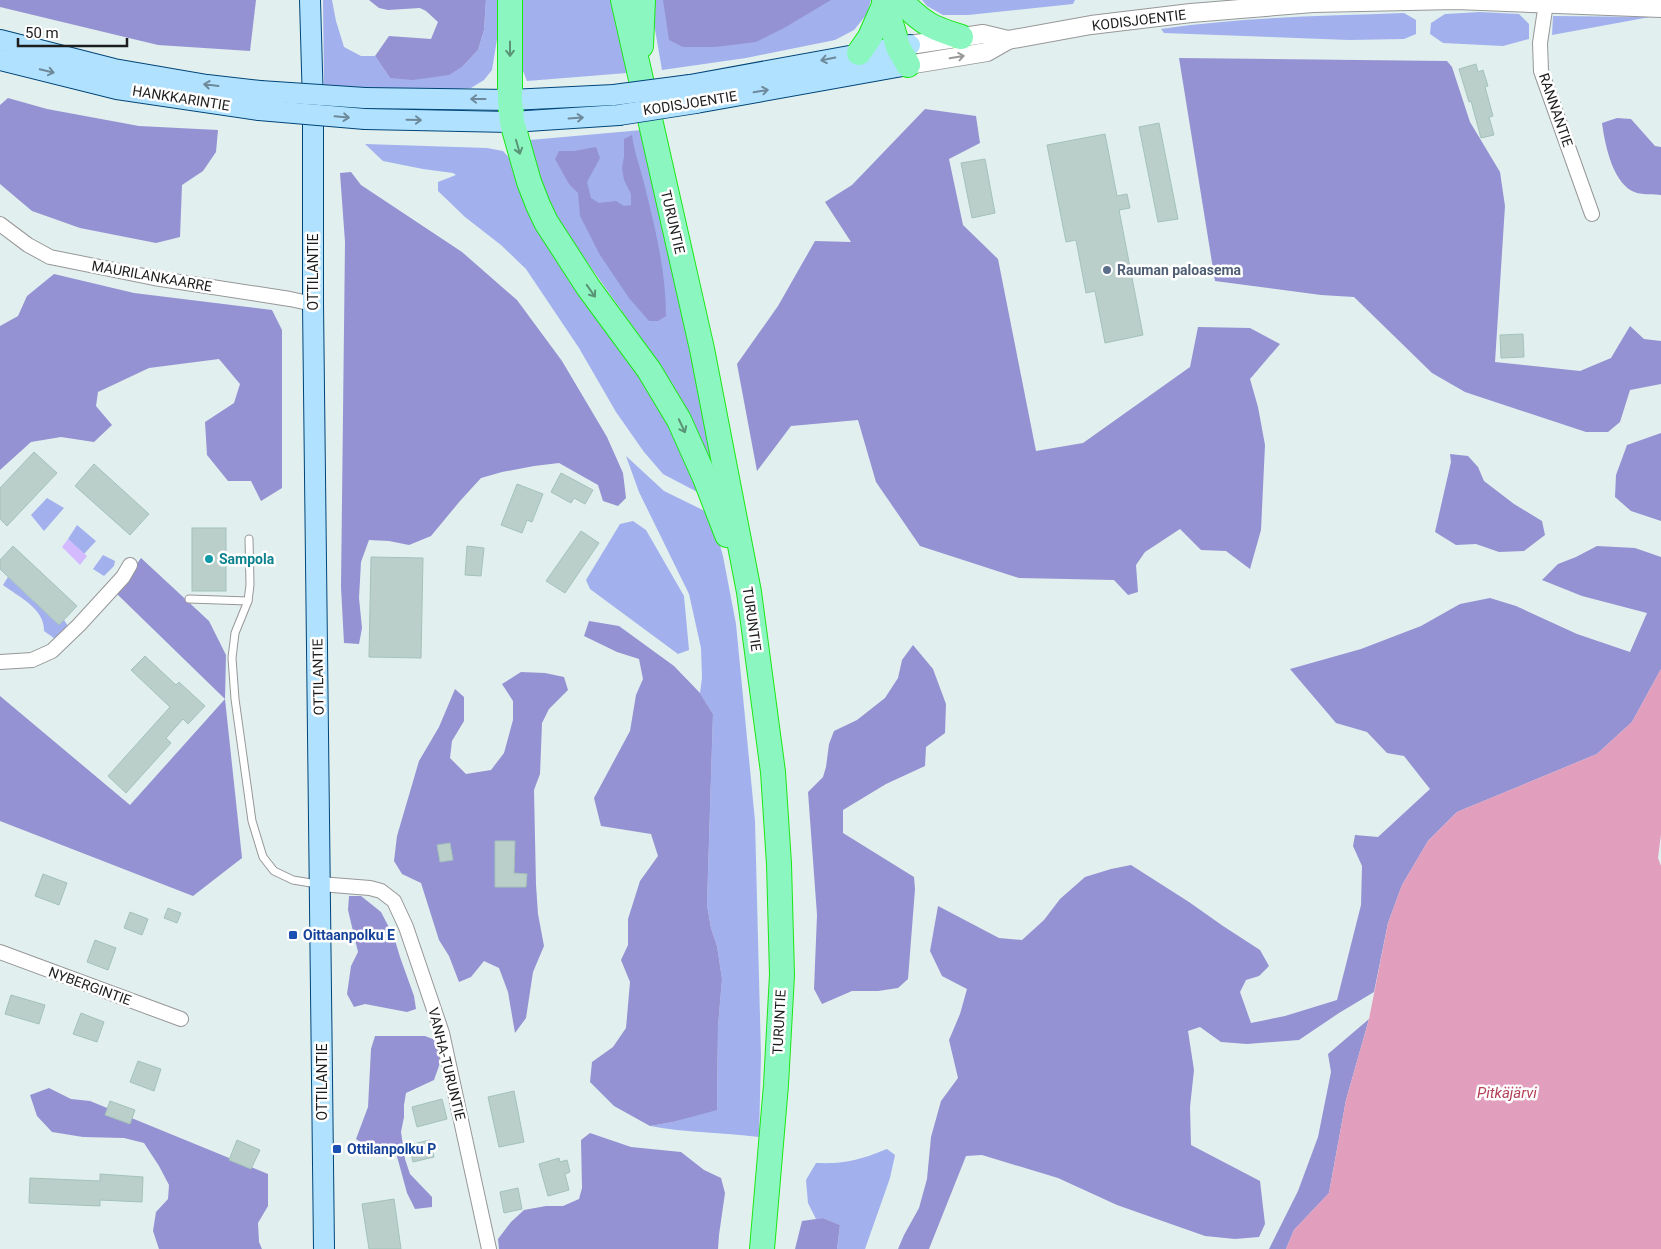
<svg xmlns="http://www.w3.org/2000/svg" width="1661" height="1249" font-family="Roboto,sans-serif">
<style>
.grass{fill:#a2b0ee}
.forest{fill:#9492d2}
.park{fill:#d4bafe}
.water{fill:#e19ebd}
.building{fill:#bacfca;stroke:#a3c2ba}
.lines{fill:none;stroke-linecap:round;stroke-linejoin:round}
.service-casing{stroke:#979797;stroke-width:9}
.minor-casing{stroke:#979797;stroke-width:16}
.tertiary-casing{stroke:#979797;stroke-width:20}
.secondary-casing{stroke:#004578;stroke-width:22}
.trunk-casing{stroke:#1be715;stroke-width:26}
.service{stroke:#fff;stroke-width:7}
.minor{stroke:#fff;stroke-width:14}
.tertiary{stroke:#fff;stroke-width:18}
.secondary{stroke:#b0e2ff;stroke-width:20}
.trunk{stroke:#8cf6c0;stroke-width:24}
.secondary-bridge-casing{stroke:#004578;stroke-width:22;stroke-linecap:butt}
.secondary-bridge{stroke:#b0e2ff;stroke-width:20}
.oneway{stroke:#5a9477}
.oneway2{stroke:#999}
.oneway3{stroke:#6e8999}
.service-dot{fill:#5c6f8a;stroke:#fff;stroke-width:2}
.culture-dot{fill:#0f9aa8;stroke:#fff;stroke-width:2}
.transit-dot{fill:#1a4fb4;stroke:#fff;stroke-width:2}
.labels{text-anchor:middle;stroke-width:5;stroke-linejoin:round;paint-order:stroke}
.street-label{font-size:14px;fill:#1d1d1d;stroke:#fff}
.service-label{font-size:14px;font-weight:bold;fill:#4e5e75;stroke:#fff;text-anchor:start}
.culture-label{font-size:14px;font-weight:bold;fill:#0d838f;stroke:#fff;text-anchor:start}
.transit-label{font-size:14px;font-weight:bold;fill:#164399;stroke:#fff;text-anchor:start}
.water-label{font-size:15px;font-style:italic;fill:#b44157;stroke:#fff}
</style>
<rect width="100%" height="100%" fill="#e1efef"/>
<g class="grass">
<path d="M323,0H332L336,21L344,47L361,56H375L390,78L463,66L478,50L484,30L486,0H498L497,39L492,70L484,80L471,88L425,91L324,85Z"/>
<path d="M520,0H611L627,73L527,81L523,71Z"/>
<path d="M651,0H871L867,14L854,30L835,40L746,58L662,70L653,18Z"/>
<path d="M922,0H1075L1073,4L968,15H943L927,6Z"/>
<path d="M1480,12L1519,14L1529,24V39L1503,46L1443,43L1430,34L1431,23L1445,14Z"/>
<path d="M1404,13L1416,20V34L1404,39L1349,40L1164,33L1161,29C1241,17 1323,16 1404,13Z"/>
<path d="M1553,16L1650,17L1552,35Z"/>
<path d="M642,130L666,232L716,474L686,411L661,366L560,224L546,196L530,150V140Z"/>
<path d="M365,144L487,148L503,151L514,163L665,409L701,494L663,474L644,452L616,412L579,348L526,269L501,245L465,217L438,191V182L456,175L453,173L423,169L383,161Z"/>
<path d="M626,456L664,491L711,514L723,556L736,624L755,821L761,1056L759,1137C722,1132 686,1133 650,1126L673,1122L717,1109L718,1027L722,979L717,946L711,928L707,905L713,714L700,693L702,678L701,648L689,594L639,492Z"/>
<path d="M47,498L64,508L44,531L31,515Z"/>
<path d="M633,521L646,530L684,596L689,650L678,654L590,589L586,580L620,524Z"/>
<path d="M77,525L96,541L84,554L68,539Z"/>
<path d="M103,555L115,561L114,566L104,576L93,569Z"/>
<path d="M8,577L59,625L64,620L72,632L61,643L44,631C45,609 19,597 3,585Z"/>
<path d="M887,1149L895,1155L890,1178L865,1249H837L840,1225L823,1218L816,1219L808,1203L806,1180L816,1163C847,1164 859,1160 887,1149Z"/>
</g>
<g class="forest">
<path d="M0,0H256L250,51L158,45L0,7Z"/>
<path d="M369,0H486L484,30L478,50L463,66L449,75L413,80L390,78L375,56L389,36L431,39L438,22L426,11L420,8L388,10L379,8Z"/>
<path d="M663,0H831L784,28L756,42L715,47H683L669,40Z"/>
<path d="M1179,58L1447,61L1452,67L1470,122L1500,172L1505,206L1495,362L1580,371L1611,358L1630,326L1644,339L1661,341V384L1630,390L1620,422L1608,432H1586L1465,392L1432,373L1354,297L1321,295L1215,281Z"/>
<path d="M8,98L47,109L139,126L218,130L216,152L203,171L182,185L180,237L156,243L80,228L32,211L0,184V105Z"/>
<path d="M925,109L976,116L980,143L949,159L963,225L998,259L1036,451L1083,443L1190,367L1198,327L1250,328L1280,344L1250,379L1258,407L1265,445L1261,530L1250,569L1226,551L1201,550L1180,529L1145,552L1136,565L1138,592L1128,595L1114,580L1019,578L920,546L876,482L858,420L791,426L757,471L737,364L778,306L815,241L851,242L825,202L852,185Z"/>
<path d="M1617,118L1631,119L1655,146L1661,147V195C1654,194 1645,195 1637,193C1613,186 1605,145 1602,123Z"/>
<path d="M632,135C634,152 640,166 644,183C655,227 666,271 666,316L658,321H649L629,298L600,255L580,216L578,193L569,184L555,159L559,151H574L596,147L600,158L587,182L591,198L599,203L616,201L624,206L631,205V194L624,180L622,168L624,157V139Z"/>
<path d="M351,172L361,185L462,252L517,300L562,361L607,437L623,473L626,498L618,506L603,501L598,485L559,463L534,466L502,472L481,478L460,501L431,536L409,545L389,541L369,540L361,562L359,598L362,628L359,644L344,643L341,587L345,242L340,173Z"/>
<path d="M54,274L134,293L272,310L282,330V488L261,501L251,481H228L207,455L205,422L234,403L240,384L219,359L149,368L98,392L96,406L112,425L94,442L61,437L31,442L0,470V326L18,316L27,296Z"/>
<path d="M1661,433V521L1631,511L1615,497L1616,475L1627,445Z"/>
<path d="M1450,454L1468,456L1478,467L1484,481L1514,504L1542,521L1545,535L1524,551L1499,552L1476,544L1456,545L1435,532L1451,462Z"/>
<path d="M1597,546L1635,548L1661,557V669L1632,722L1597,754L1457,812L1428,841L1402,885L1388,923L1374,992L1339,1013L1299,1040L1247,1044L1221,1042L1200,1027L1188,1031L1194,1070L1190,1107L1191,1145L1260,1181L1265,1224L1259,1237L1235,1239L1205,1236L1117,1205L1058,1178L982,1155L966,1156L929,1249H898L904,1235L919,1208L927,1179L931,1137L941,1101L958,1078L949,1040L960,1014L967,989L942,976L930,951L938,906L999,938L1022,940L1044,920L1060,899L1085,877L1111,869L1131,865L1189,902L1223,926L1260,950L1269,966L1259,976L1246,980L1240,992L1251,1023L1285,1016L1337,1000L1361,905L1362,866L1353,846L1355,835L1378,837L1430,789L1404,756L1387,753L1367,732L1336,723L1290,669L1361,649L1421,626L1460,604L1490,598L1516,606L1577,634L1630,652L1647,613L1582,596L1542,580L1558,564L1576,557Z"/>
<path d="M141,558L209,621L226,655L225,699L242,858L193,896L0,821V696L130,805L225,699L116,593Z"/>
<path d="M589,621L619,626L674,666L700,693L713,714L707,905L711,928L717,946L722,979L718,1027L717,1110L673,1122L650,1126L614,1106L590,1082L592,1062L613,1047L626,1028L630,982L621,960L628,945V919L640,881L658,856L651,834L601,826L594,798L630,731L636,695L643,679L639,659L617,652L584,636Z"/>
<path d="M913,645L933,669L946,704L945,733L926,747L925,766L886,784L843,810V833L914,877L915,889L908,979L898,988L878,991H852L822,1004L814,989L817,915L808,792L823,777L826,767L829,744L834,731L857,720L885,698L898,678L902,660Z"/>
<path d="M521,672L545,673L564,677L568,690L549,709L542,723L540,774L534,790L536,885L538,914L544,946L533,972L526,1018L515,1033L508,992L499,968L484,961L471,977L459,982L449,956L439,940L421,883L402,874L394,861L397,836L419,761L439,727L455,689L464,697V721L452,741L450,758L466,774L491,770L504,753L513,720V701L502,684Z"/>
<path d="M349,896H361L381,912L394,937L400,957L414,996L416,1009L407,1012L365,1004L354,1007L347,994L351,966L358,952L348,910Z"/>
<path d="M1369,1019L1346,1100L1329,1193L1294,1230L1286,1249H1269L1298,1191L1318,1137L1331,1072L1328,1054Z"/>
<path d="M375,1036H425L438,1041L440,1063L434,1080L406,1093L404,1105V1117L401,1132L405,1159L410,1174L432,1197V1207L415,1209L407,1193L395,1149L385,1146L371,1149L356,1139L368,1107L371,1049Z"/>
<path d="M49,1088L71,1099L90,1101L268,1174V1206L258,1223L259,1242L262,1249H159L153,1231L156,1212L168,1199L169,1185L159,1166L144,1143L124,1138L83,1137L52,1132L37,1116L30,1095Z"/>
<path d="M590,1133L631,1147L681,1152L704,1170L721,1178L725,1193L719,1235L718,1249H499L498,1239L511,1222L524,1210L546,1206H563L579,1199L582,1188L581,1140Z"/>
<path d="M823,1218L840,1225L837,1249H795L802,1221Z"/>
</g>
<path class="park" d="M68,539L87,556L80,565L62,547Z"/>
<path class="water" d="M1661,669V834L1658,858L1661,866V1249H1286L1294,1230L1329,1193L1346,1100L1369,1019L1388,923L1402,885L1428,841L1457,812L1597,754L1632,722Z"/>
<g class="building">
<path d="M1476,64L1478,72L1483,70L1488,86L1485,87L1493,116L1489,117L1494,135L1481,138L1471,101L1469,102L1459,69Z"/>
<path d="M1159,123L1178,219L1158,222L1139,127Z"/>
<path d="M1105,134L1117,196L1127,194L1130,208L1119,210L1143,335L1105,343L1095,291L1086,293L1076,240L1066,242L1047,145Z"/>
<path d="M985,159L995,213L972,218L961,163Z"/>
<path d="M1523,334L1524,357L1501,358L1500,335Z"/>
<path d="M34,452L57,473L7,526L0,519V488Z"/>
<path d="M94,464L149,514L130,535L75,486Z"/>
<path d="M561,473L593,490L585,504L574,498L571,503L551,492Z"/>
<path d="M517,484L543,494L532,522L527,520L522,533L501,525Z"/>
<rect x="192" y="528" width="34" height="63"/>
<path d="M581,531L599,543L565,593L546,581Z"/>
<path d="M13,546L77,606L59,625L0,569V560Z"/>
<path d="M467,546L484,548L481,576L465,575Z"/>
<path d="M371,557L423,558L421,658L369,657Z"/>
<path d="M145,656L176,685L179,682L205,706L188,724L183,719L166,738L171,743L126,793L108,776L170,707L131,670Z"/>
<path d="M495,841H515L514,873L527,874L526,887H495Z"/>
<path d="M450,843L453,860L440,862L437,845Z"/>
<path d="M43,874L67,883L59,905L35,896Z"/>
<path d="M168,908L181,913L177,923L164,918Z"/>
<path d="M130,912L148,919L142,935L124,928Z"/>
<path d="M95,940L116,948L108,970L87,962Z"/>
<path d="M11,995L45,1005L39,1024L5,1014Z"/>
<path d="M81,1013L104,1022L97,1042L73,1034Z"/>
<path d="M138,1061L161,1069L154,1091L130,1082Z"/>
<path d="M514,1091L524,1142L499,1147L488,1097Z"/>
<path d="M442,1099L447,1119L417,1127L412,1107Z"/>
<path d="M110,1101L135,1110L130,1124L105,1115Z"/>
<path d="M237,1140L260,1150L251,1169L229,1160Z"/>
<path d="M430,1140L434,1157L413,1162L409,1145Z"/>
<path d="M559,1158L560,1162L567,1160L570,1172L565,1174L569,1190L548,1196L539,1164Z"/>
<path d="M100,1174L143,1177L142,1202L100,1200V1206L29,1203L30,1178L100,1181Z"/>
<path d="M518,1188L522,1209L504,1213L500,1192Z"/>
<path d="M394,1199L401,1249H369L362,1204Z"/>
</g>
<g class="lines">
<g class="service-casing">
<g id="service">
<path d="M249,539L250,585L248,601L235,633L232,658L235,699L252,821L263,857L274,871L293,880L317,884"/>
<path d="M189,599L248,601"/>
</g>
</g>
<g class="minor-casing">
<g id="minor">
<path d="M1546,3L1540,43L1541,71L1592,214"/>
<path d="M0,224L28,245L50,257L154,278L290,299L313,304"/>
<path d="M0,662L32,660L52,651L79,625L123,577L130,565"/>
<path d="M320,884L370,888L381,891L394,901L406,927L442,1033L489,1249"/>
<path d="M0,952L181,1019"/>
</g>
</g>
<g class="tertiary-casing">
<g id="tertiary">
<path d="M910,45L983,34L1008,40"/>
<path d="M908,65L987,52L1008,40L1091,25L1191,13L1313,3L1456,0L1661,8"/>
</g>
</g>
<g class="secondary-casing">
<g id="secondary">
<path d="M310,0L313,105V304L324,1249"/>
<path d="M0,40L114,69L207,85L260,91"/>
<path d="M0,60L117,89L259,110"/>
<path d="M690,85L910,45"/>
<path d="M365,98L510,100L614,95"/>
<path d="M696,103L908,65"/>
<path d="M365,119L512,122L619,115"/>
</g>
</g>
<g class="trunk-casing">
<g id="trunk">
<path d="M510,0V100L512,122L529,182L538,205L546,222L588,287L649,370L679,420L705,478L727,535"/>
<path d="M623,0L702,349L749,592L773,772L779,864L782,975L776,1085L762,1249"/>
<path d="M885,3L898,47L908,65"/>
<path d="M904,4C925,25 933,28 961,37"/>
<path d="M641,46L643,0"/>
<path d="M859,53L870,37L885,3L884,0"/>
</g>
</g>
<use href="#service" class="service"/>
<use href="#minor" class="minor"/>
<use href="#tertiary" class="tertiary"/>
<use href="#secondary" class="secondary"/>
<use href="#trunk" class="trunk"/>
<g class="secondary-bridge-casing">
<g id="secondary-bridge">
<path d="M260,91L365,98"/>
<path d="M614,95L690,85"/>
<path d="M259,110L365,119"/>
<path d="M619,115L696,103"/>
</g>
</g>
<use href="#secondary-bridge" class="secondary-bridge"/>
</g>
<defs><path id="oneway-shaft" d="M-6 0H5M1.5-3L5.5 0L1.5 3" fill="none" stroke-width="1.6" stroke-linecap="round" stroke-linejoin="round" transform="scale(1.25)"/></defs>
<g class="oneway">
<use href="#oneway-shaft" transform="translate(510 49) rotate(90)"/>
<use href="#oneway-shaft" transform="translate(518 147) rotate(74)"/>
<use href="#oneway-shaft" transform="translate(591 291) rotate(55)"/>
<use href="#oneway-shaft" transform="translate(682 426) rotate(65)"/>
</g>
<use class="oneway2" href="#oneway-shaft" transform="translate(957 57) rotate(-10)"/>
<g class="oneway3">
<use href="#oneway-shaft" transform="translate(828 59) rotate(169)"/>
<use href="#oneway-shaft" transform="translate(47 71) rotate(14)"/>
<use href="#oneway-shaft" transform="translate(211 85) rotate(-173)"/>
<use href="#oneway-shaft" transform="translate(761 91) rotate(-10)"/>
<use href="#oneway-shaft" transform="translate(478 99) rotate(-180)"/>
<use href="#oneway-shaft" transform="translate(342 117) rotate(5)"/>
<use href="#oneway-shaft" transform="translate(576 118) rotate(-4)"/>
<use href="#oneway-shaft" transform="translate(414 120) rotate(1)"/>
</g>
<circle class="service-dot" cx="1107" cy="270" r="5"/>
<circle class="culture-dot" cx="209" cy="559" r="5"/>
<g class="transit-dot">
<rect x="288" y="930" width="10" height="10" rx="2.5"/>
<rect x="332" y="1144" width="10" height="10" rx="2.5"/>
</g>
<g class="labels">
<g class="street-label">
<text transform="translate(1139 20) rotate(-7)" y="5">KODISJOENTIE</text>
<text transform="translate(181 98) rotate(9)" y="5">HANKKARINTIE</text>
<text transform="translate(690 103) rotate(-9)" y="5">KODISJOENTIE</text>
<text transform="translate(1556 110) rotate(71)" y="5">RANNANTIE</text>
<text transform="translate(673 222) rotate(77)" y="5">TURUNTIE</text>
<text transform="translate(313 272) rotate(-90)" y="5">OTTILANTIE</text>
<text transform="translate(152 276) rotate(10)" y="5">MAURILANKAARRE</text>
<text transform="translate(752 619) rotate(82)" y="5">TURUNTIE</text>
<text transform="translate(318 677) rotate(-91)" y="5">OTTILANTIE</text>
<text transform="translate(90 986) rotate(20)" y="5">NYBERGINTIE</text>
<text transform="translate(779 1022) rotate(-87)" y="5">TURUNTIE</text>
<text transform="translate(447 1064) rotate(76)" y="5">VANHA-TURUNTIE</text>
<text transform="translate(322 1082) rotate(-90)" y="5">OTTILANTIE</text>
</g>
<g class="service-label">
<text x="1117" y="275">Rauman paloasema</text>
</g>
<g class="culture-label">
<text x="219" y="564">Sampola</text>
</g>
<g class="transit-label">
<text x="303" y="940">Oittaanpolku E</text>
<text x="347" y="1154">Ottilanpolku P</text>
</g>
<g class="water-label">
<text x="1507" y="1098">Pitkäjärvi</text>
</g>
</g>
<path d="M18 38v8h109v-8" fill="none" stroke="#1d1d1d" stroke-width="2.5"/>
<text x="25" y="38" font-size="15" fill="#1d1d1d" stroke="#ffffff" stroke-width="4" paint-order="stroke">50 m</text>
</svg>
